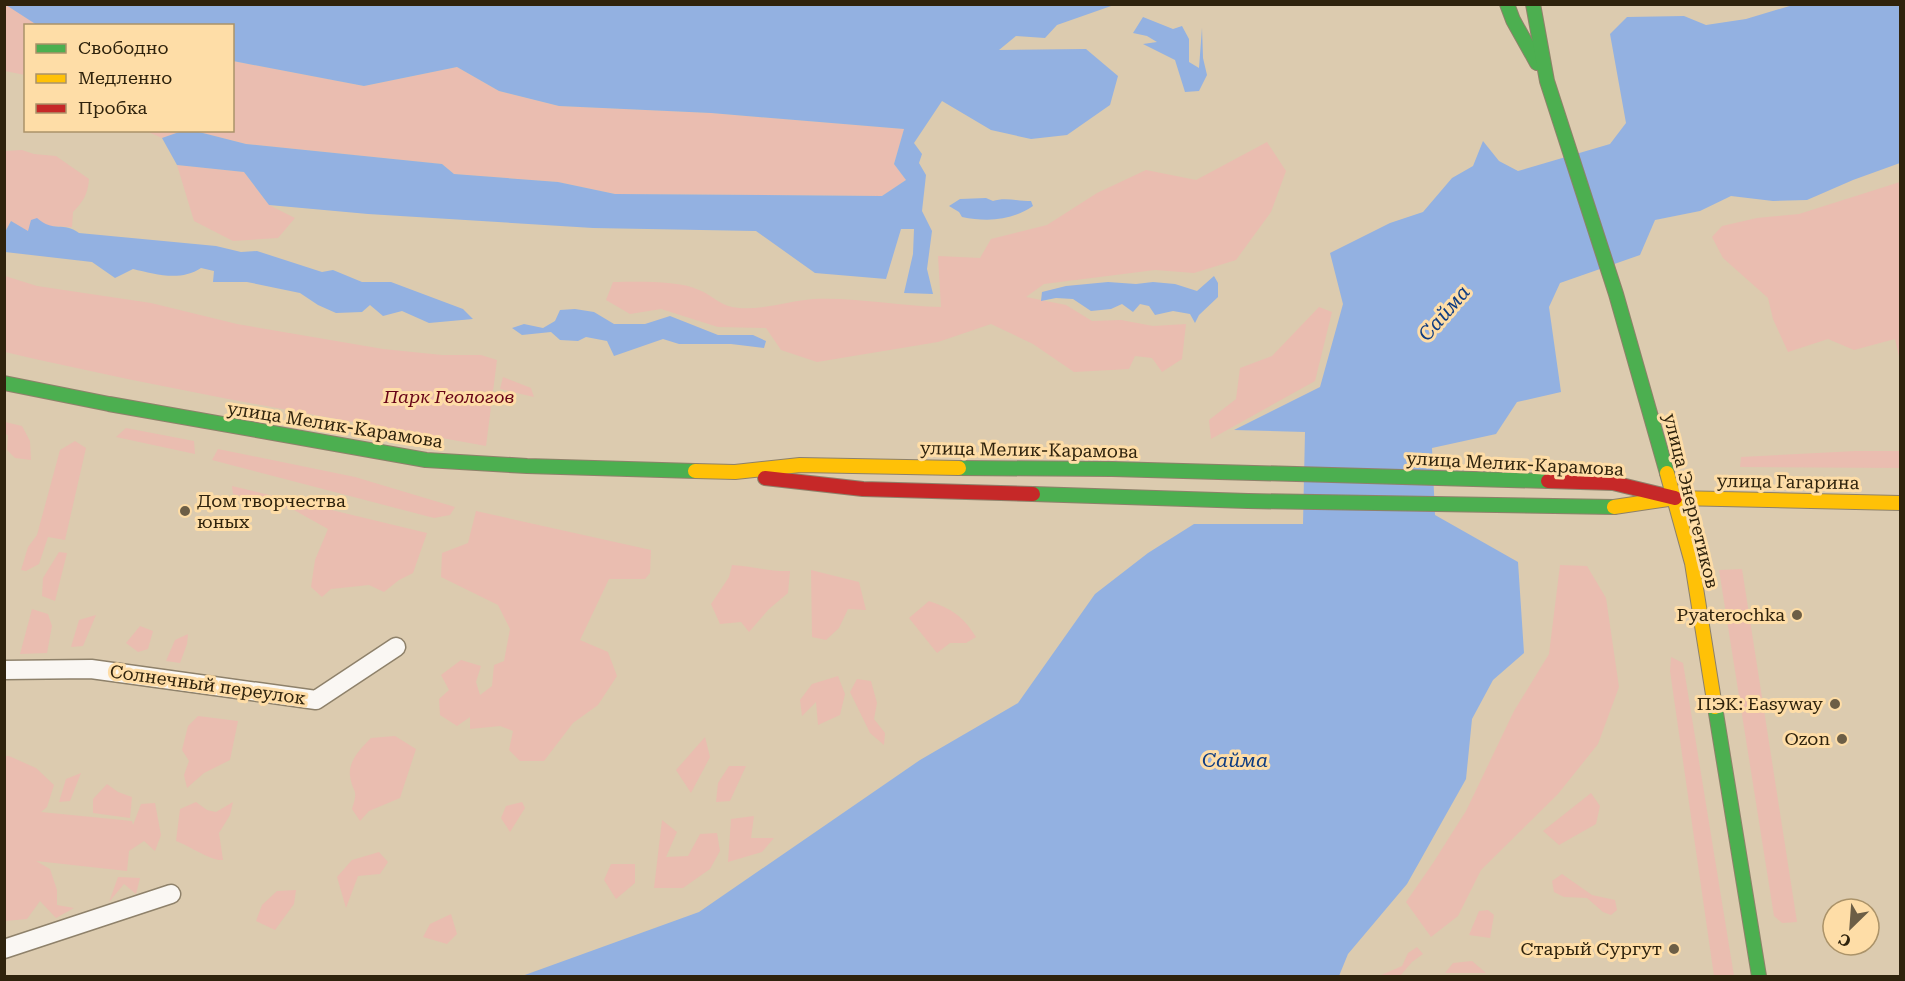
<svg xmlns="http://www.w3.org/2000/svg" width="1905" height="981" font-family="'Roboto Serif',serif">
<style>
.green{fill:#eabdb0}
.water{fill:#93b1e1}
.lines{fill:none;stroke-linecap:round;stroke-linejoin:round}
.street-casing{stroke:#8e816a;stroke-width:21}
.fast-casing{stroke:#8e816a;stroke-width:16}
.slow-casing{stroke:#8e816a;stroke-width:16}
.jam-casing{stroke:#8e816a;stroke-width:16}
.street{stroke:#faf7f3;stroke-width:18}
.fast{stroke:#4caf50;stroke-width:14}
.slow{stroke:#ffc107;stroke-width:14}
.jam{stroke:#c62828;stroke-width:14}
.poi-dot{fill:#6c5e46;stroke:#fedda7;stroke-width:2}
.labels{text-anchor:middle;stroke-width:6;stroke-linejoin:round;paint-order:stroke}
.park-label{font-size:18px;font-style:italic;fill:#670317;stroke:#fedda7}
.street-label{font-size:18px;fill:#2f230d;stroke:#fedda7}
.poi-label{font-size:18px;fill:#2f230d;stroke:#fedda7;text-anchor:end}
.water-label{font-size:20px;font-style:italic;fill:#0e3c82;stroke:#fedda7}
</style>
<rect width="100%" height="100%" fill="#dccbaf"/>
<g class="green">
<path d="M6,4L37,25L26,26L25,75L5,71L4,5Z"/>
<path d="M233,61L364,86L457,67L499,91L559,106L711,113L904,129L894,164L906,180L882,196L615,194L558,182L454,174L442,164L246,144L195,131L232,130Z"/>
<path d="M146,131H182L162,138Z"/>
<path d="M1267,142L1286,171L1271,212L1236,260L1194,273L1155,270L1044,284L1026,297L1066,305L1092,321L1121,320L1153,326L1186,324L1182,359L1162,372L1152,358L1135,356L1129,369L1074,372L1033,344L991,324L938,342L817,362L781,350L766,328L718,327L661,309L630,314L606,300L613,282C638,282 677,280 699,290C710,294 720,305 732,307C758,312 788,301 813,299C856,297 898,306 941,307L938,256L980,258L991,239L1047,225L1097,193L1146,170L1196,180Z"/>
<path d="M22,150L34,154L56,156L89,179C88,194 83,202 73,212L72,227L46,226L28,232L11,221L5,232L4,151Z"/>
<path d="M177,165L244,172L269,205L295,218L278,238L233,241L194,221Z"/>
<path d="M1900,182V361L1895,339L1854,350L1828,339L1788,352L1773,319L1768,298L1723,258L1712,237L1722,226L1757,218L1799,214Z"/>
<path d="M5,276L37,286L151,303L237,324L383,349L442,355H481L497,360L486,446C325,417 163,389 5,352Z"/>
<path d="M1319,307L1332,312L1315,381L1211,439L1209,420L1236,399L1240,368L1272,356Z"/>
<path d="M503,377L531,388L534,397L500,389Z"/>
<path d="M5,422L22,426L30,441L31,460L15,458L7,450L8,435L5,434Z"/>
<path d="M126,428L194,441L195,454L116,437Z"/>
<path d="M75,441L86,448L65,540L48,537L39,564L26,571L21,570L28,547L37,535L60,450Z"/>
<path d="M218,449L355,477L455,507L450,515L434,518L212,460Z"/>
<path d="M1856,451H1900V468L1740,467L1741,457Z"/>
<path d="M232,486L427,533L413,573L399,580L384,592L369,585L331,589L322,597L311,587L315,560L328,529L294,510L233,494Z"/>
<path d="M476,511L651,550L650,573L645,579H609L580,640L608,652L617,676L598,705L573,723L544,761H520L509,750L513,731L500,726L470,729V717L457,726L440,715L439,699L449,690L441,675L461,660L481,666L476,682L480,695L492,686L494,665L504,661L510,629L498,605L441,577L442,553L468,543Z"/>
<path d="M59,552L67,553L55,601L42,596L43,578Z"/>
<path d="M732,565C752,566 770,572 790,571L788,593L769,609L749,632L741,622L720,624L711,604L729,577Z"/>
<path d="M1560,565L1587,566L1606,598L1619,687L1598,744L1558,794L1481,870L1458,916L1431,937L1406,902L1433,863L1466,811L1514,711L1549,654Z"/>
<path d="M1742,569L1797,922L1782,923L1774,916L1719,570Z"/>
<path d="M811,570L859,582L866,610L848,609L839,628L826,640L812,637Z"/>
<path d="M929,601C952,609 963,616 976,637L966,643H950L937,653L909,618Z"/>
<path d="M32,609L48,614L52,626L47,653L20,654Z"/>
<path d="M96,615L83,646L71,647L79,620Z"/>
<path d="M140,626L153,631L148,649L138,652L126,643Z"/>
<path d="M188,634L187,644L180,663L166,661L175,640Z"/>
<path d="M1671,657L1683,663L1734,976H1714L1670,671Z"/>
<path d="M838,676L845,694L840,715L818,725L816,702L802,716L800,700L812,684Z"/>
<path d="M857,679L871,681L877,703L874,719L885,733L884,745L870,733L850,692Z"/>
<path d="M198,716L238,721L230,760L204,773L187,788L184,775L189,761L182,750L188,726Z"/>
<path d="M395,736L416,749L400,798L369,811L360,821L352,809C359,787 353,795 350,776C348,761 361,748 371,738Z"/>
<path d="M705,737L710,757L691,793L676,770Z"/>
<path d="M5,756H9L36,768L54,785L47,807L41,812L132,821L133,825L141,804L155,803L161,835L155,851L144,841L129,851L127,871L36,861L50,869L57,890V905L74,908L56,918L40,901L27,919L5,921Z"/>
<path d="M729,766H746L730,801L716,802L718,783Z"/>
<path d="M81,773L70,801L59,802L66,779Z"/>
<path d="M107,784L118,792L132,797L130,818L93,813V799Z"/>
<path d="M1591,793L1600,806L1596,824L1559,845L1543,831Z"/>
<path d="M196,802L207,810L216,812L233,802L230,815L219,833L223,860C210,861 190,846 176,841L180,809Z"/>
<path d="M522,802L525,808L510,832L501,818L506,806Z"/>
<path d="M754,816L751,838H774L762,852L728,862L731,819Z"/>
<path d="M662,820L677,832L666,857L688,856L700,834L717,833L720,851L710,869L683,888H654Z"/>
<path d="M379,852L388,862L380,874L358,876L346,908L337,877L352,860Z"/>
<path d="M611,864H635V883L616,899L604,880Z"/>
<path d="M1562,874L1592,895L1615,900L1617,910L1611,915L1603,912L1587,898L1564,897L1554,892L1552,881Z"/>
<path d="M118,877L140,878L136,894L124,884L109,902Z"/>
<path d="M296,890L294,904L275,930L256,921L262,905L277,891Z"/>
<path d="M1488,910L1494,915L1490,938L1469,935L1479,911Z"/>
<path d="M451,914L457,934L447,944L423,937L430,924Z"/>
<path d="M1417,947L1423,954L1412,962L1400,976H1379L1402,966L1408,953Z"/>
<path d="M1472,961L1486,973H1445L1453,963Z"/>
</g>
<g class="water">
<path d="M6,5H1114L1057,25L1045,38L1016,36L999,50L1086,49L1118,76L1110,105L1067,135L1031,139L991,130L942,101L914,143L922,154L919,163L926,175L922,211L932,231L927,269L933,294L904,293L913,254L914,229H901L886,279L815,273L756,231L593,228L368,214L269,205L244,172L177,165L162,138L182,131H195L246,144L442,164L454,174L558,182L615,194L882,196L906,180L894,164L904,129L711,113L559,106L499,91L457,67L364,86L233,61L232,26L37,25Z"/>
<path d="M1793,5H1900V163L1853,180L1807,200L1773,201L1731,196L1700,211L1655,220L1640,255L1560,283L1549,307L1561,392L1517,402L1496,434L1432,448L1435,515L1518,562L1524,653L1493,680L1472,719L1466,779L1407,884L1348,954L1339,976H522L699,912L920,760L1018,703L1095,594L1148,553L1194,524H1303L1305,432L1234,430L1320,387L1343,304L1330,253L1390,223L1423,212L1452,178L1473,166L1483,141L1499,161L1518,171L1610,144L1626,123L1610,34L1627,17L1684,16L1706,25L1746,19Z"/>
<path d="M1143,17L1173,29L1182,26L1189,39V62L1199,68L1202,28L1203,58L1207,75L1199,91L1185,92L1175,60L1143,44L1157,42L1147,36L1133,33Z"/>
<path d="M986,198L993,201C1004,197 1018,201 1031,201L1033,206C1011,221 987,222 962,217L959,212L949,206L960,199Z"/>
<path d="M37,218C54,233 63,221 79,233L216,246L241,252L257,251L322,272L333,270L362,282H391L463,309L473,319L429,323L402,311L383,316L370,305L362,312L336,313L318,305L300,293L247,282H213L214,271L201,268C180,282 155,274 133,269L115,278L92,262L5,252V232L11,221L28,231L31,220Z"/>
<path d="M1214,276L1218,283V297L1199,315L1195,323L1190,314L1173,311L1155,315L1149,306L1140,304L1133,312L1122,304L1111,309L1091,311L1073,299L1056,298L1041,301L1042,292L1066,286L1108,282L1136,284L1153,282L1175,284L1197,291Z"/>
<path d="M575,309L594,312L614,324H645L670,316L718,335H753L766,341L764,348L731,344H679L663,339L614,356L607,341L586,337L578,341L560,340L551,332L522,335L512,328L524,324L543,328L555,321L560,310Z"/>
</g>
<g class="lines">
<g class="street-casing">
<g id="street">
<path d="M4,670L91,669L316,700L396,647"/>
<path d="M4,949L171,894"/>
</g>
</g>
<g class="fast-casing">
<g id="fast">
<path d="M1507,4L1513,20L1537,63"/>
<path d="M1533,4L1547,81L1616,294L1667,473"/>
<path d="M4,383L109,404L426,460L527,466L695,471"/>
<path d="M959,468L1112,469L1548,481"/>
<path d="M1033,494L1248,501L1614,507"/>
<path d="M1715,707L1759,976"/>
</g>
</g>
<g class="slow-casing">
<g id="slow">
<path d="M695,471L735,472L800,465L959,468"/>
<path d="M1667,473L1692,563L1715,707"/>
<path d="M1614,507L1675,498L1900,503"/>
</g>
</g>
<g class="jam-casing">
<g id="jam">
<path d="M765,478L863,489L1033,494"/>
<path d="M1548,481L1613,483L1675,498"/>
</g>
</g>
<use href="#street" class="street"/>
<use href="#fast" class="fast"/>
<use href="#slow" class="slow"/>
<use href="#jam" class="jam"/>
</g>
<g class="poi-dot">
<circle cx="185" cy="511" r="6"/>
<circle cx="1797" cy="615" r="6"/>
<circle cx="1835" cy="704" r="6"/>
<circle cx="1842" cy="739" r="6"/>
<circle cx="1674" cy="949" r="6"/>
</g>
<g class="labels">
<g class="park-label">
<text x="449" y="403">Парк Геологов</text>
</g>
<g class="street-label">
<text transform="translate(335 425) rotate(9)" y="6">улица Мелик-Карамова</text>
<text transform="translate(1029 450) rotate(1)" y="6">улица Мелик-Карамова</text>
<text transform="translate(1515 464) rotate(3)" y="6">улица Мелик-Карамова</text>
<text transform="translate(1788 482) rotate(1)" y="6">улица Гагарина</text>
<text transform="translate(1691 501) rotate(76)" y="6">улица Энергетиков</text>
<text transform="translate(208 685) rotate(8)" y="6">Солнечный переулок</text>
</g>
<g class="poi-label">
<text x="197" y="507" text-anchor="start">Дом творчества<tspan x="197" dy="21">юных</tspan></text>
<text x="1785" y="621">Pyaterochka</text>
<text x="1823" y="710">ПЭК: Easyway</text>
<text x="1830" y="745">Ozon</text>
<text x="1662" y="955">Старый Сургут</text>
</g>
<g class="water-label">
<text transform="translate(1444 313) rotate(-49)" y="7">Сайма</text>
<text x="1235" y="767">Сайма</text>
</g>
</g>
<rect width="1905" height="981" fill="none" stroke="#2f230d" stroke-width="12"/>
<rect x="24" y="24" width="210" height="108" fill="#fedda7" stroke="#ab9369" stroke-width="1.5"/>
<rect x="36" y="44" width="30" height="9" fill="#4caf50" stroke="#ab9369" stroke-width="1.5"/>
<text x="78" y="54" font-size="18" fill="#2f230d">Свободно</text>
<rect x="36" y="74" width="30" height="9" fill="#ffc107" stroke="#ab9369" stroke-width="1.5"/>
<text x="78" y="84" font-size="18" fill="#2f230d">Медленно</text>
<rect x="36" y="104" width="30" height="9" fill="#c62828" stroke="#ab9369" stroke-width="1.5"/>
<text x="78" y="114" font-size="18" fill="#2f230d">Пробка</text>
<g transform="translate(1851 927) rotate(205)"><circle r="28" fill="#fedda7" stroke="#ab9369" stroke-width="1.5"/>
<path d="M0-4.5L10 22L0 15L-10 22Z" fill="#6c5e46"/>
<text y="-9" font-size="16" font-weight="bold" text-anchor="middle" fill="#2f230d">С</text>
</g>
</svg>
